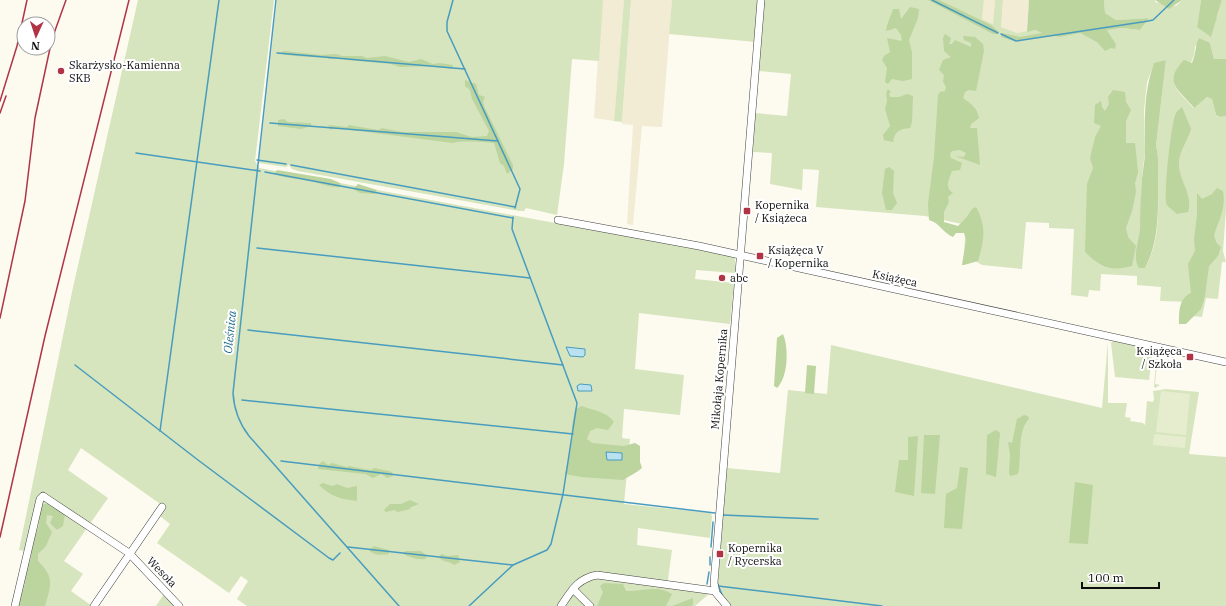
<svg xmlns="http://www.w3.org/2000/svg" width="1226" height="606" font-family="'IBM Plex Serif',serif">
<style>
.farmland{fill:#f1ecd3}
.green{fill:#d6e5bd;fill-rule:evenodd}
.forest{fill:#bcd49e}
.pitch{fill:#e5edce}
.water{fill:#bae1f0;stroke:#489cbf}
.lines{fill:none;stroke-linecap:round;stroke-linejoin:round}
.stream{stroke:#489cbf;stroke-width:1.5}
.minor-casing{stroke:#414141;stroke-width:8}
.minor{stroke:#fff;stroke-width:7}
.rail{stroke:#b03446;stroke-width:1.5}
.poi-dot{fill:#b03446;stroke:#fff;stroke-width:1.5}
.labels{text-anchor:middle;stroke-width:4;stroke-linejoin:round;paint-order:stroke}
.poi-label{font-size:11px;fill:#0e0e0e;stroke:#fff;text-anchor:start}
.street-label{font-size:11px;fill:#0e0e0e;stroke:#fff}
.water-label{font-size:12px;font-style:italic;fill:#246e93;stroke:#fff}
</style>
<rect width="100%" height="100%" fill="#fdfaf0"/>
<g class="farmland">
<path d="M602,0H624L614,121L594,118Z"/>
<path d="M631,0H672L662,127L642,126L633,225L627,224L633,125L622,124Z"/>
<path d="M984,0H995L993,24L982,19Z"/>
<path d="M1003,0H1029L1027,32L1017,33L1001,27Z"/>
</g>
<g class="green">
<path d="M138,0H274L255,161L259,168L732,256L735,258V273L696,270L695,279L734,283L730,324L639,313L635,369L684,375L680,415L624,409L622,438L630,439L624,504L711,513L712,517L710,538L638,528L637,545L672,550L667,587L709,594L695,606H247L237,599L248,581L241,576L229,593L157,543L170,524L160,516L166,508L81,448L68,470L108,498L64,561L83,574L71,591L92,606H18L29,552L19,550L72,292Z"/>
<path d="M277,0H603L599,61L572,59L564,164L557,215L526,208L524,211H519L298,171L292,169L289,165L286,167L259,163Z"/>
<path d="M624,0H631L622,122L614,121Z"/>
<path d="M672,0H758L756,42L669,34Z"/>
<path d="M764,0H984L982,19L993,24L995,0H1003L1001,27L1017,33L1035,30L1050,36L1061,37L1080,33L1098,43L1116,44L1107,30L1122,28L1140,30L1149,18L1116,20L1105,13L1104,0H1155V2L1176,6L1182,0H1201L1197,27L1217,18L1222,0H1226V59H1214L1210,43L1195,46C1194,65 1188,66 1174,76C1172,90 1185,97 1193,108L1207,97L1212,99L1216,115L1221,117L1226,116V210L1223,251L1226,262H1222L1218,299L1206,298L1202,317L1192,316V302L1160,301L1161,287L1137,285V276L1101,274L1100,291L1089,290L1088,297L1071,295L1074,229L1049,228V223L1026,222L1022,269L982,265L964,254L966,225L925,216L816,207L819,170L803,169L802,190L770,184L772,153L753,152L755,113L787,116L791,74L759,71ZM1166,60L1156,146C1159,157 1158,166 1158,177C1158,207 1161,240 1145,268H1140L1137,254L1140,239L1142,176L1145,152L1144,110L1147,82L1154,64Z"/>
<path d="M1113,341L1153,349L1149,380L1115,377L1111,343Z"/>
<path d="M1108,342V403H1127L1125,417L1131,418L1130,421L1143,423L1145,425L1147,401L1153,402L1154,399L1153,391L1166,389L1199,392L1189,454L1226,457V606H730L725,600L718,582L727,468L780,473L788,390L827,394L831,345L1102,408Z"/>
<path d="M1157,350L1174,354V358L1158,354L1155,384L1160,385L1155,388L1154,387Z"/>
<path d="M164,594L175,606H156Z"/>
</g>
<g class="forest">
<path d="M928,0H939L991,25L999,32L997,34H993Z"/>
<path d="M1029,0H1104L1105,13L1116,20L1149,18L1140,30L1122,28L1107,30L1116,44L1115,49L1111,48L1105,51L1098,43L1080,33L1061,37L1050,36L1014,41L1001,37L1002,33L1020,37L1042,33L1035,30L1027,32Z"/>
<path d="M1155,0H1182L1169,9Z"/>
<path d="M1201,0H1222L1211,37L1197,27Z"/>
<path d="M910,7L919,9L918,18L909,40L912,52V79L903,81L892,79L888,84L885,82L887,68L882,60L884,56L890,52L887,38L902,41L901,35L896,28L886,31C887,22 891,17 893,9H899L901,19Z"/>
<path d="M945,34L951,38L949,44H952L955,40L971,47V43L964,40L963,36L975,37L983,44L984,51L976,91L969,90L965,92L963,98C971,104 977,107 979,118L971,124L970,128H977L980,165L955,156L964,157L966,153L960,150L952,151L950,154L951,158L962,163L960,170L952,171C949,179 944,188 953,193L948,197L949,202L944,212V222L958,226L966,218L972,209L976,207C987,227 984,240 978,261L964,265H962L966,240L964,233H956L953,237C943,233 940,223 929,220L928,204L934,157L938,95L940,92L945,91L946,87L943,82L944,75L939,70L943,60L951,57L944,51L943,38Z"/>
<path d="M1199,38L1210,43L1214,59H1226V116L1221,117L1216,115L1212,99L1207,97L1194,108C1179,89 1162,83 1184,60L1192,63C1196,54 1195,46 1199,38Z"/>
<path d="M284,51L321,55L336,54L342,56H362L367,58L385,56L409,62L421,59L433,64L440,63L453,65L452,69L433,66L400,67L391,64L346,60L344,58L329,59L325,57C318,58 284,56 279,53Z"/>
<path d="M1166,60L1156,146C1159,157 1158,166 1158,177C1158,207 1160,240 1145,268H1139C1132,259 1139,240 1140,229C1140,212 1141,195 1142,178C1143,169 1145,160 1145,151C1145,119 1143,95 1154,63Z"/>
<path d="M465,80L476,84L479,95L485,97L483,102L485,108L513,165V169L507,174L504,166L500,163L494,143C485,142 460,140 453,143L335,128L330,130L328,125L347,127L349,125L378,130L382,128L402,132H456L472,137L487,136L489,131L472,99L470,90L465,86Z"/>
<path d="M888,89L891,92L889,94L890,97H899L907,94L913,96L912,122L910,128C899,129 895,131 893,142L884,140L883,135L890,126L885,109L887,101L886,93Z"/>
<path d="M1113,90L1125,92L1126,102L1131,110L1126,121V143H1135L1138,172L1135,183L1136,192L1132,211L1126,228L1128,237L1136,246L1132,266C1111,272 1100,267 1085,252L1087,184L1093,168L1090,158L1095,137L1101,126L1094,123L1095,105L1101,101L1102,107L1105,111L1109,104L1108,97Z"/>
<path d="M1182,107L1191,129C1188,140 1180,150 1179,161C1177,179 1194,194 1188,212L1177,214C1174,211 1169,208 1167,205C1163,198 1171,122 1176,113C1177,111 1180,109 1182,107Z"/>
<path d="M284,119L288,122L311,123V126L301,129L278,126V120Z"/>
<path d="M889,167L894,171L893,193L897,203L892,210H886L882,193L885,169Z"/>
<path d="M277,170L331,179L340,183L341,187C329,188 321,183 309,181C297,178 286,179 274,174Z"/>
<path d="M358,184L377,190L375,194L360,193L353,189Z"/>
<path d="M1217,188L1223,191C1226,209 1219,219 1214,235L1216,242L1221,247L1218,256L1209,266L1205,296L1201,309L1186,324H1179C1179,311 1179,298 1191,293L1188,264L1195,251L1194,239L1197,215V193L1202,199L1212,194Z"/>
<path d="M783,334C789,348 788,377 777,388L774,386L777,338Z"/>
<path d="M807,365L816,366L814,394L805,393Z"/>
<path d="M582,406C594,411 606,411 614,422L608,430L597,428L590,431L587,439L592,443L624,446L635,443L640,446V462L642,468C636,473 629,476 623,480L581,477L565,474L573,436L572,426L575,409Z"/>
<path d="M1024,415L1028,416L1029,419C1018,429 1021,454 1019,469L1018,474L1011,476L1009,474L1010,454L1008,442L1012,443L1017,419Z"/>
<path d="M996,430L1000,433L996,477L986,474L987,435Z"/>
<path d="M924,435H940L935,494L921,493Z"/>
<path d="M918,436L914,496L895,492L899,460H908V437Z"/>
<path d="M323,461L328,465L332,463L347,467L349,466L370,470L375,468C381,470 387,470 392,472L393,476L387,478L381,474L373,478L365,474L318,469L319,464Z"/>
<path d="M960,467L968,468L962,529L944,528L946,494L957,488Z"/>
<path d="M1075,482L1093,485L1088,544L1069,543Z"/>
<path d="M323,483L332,486L337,484L347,488L357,486V501C340,499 332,497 319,485Z"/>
<path d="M410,500L419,504L411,507L410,509L398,512L394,510L386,512L384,510L390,504H401Z"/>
<path d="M44,504H48L65,514L63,526L57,530L50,523L53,516L47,515L46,523L52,532L46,546L38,554V561C55,578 51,585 45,606H18L25,584L26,572L31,558L33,541L39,526L40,510Z"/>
<path d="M374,546L389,550V554C382,555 374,556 369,550Z"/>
<path d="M405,551H421L427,556L425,559C418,560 409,557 403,554Z"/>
<path d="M441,554L448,556L458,555L460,562L454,565C449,561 444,562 439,558Z"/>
<path d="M604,583L623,584L626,591C642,592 657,584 672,594L666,606H672L693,598V604L692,606H597L603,592L600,586Z"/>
</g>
<g class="pitch">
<path d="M1161,391L1190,394L1186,435L1156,432Z"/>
<path d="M1154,434L1186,437L1185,448L1153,445Z"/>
</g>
<g class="water">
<path d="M566,347L585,349V355L583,357L570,356Z"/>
<path d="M580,384L591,385L592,391H578L577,386Z"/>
<path d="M606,452L622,453V460H607Z"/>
</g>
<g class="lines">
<g class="stream">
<path d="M276,0L233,393C234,410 239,423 249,436L399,606"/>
<path d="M453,0L447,22V31L520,189L515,208"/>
<path d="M932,0L998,33"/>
<path d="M1143,22L1153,20L1174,0"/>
<path d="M1001,34L1016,41L1142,22"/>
<path d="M277,53L465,69"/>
<path d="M270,123L498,141"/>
<path d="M136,153L260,171"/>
<path d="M257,160L286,164"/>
<path d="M291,165L515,207"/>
<path d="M265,172L513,218"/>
<path d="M257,248L530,278"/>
<path d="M248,330L563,365"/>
<path d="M75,365L198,460L329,558L333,560L340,553"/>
<path d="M242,400L573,434"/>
<path d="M160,431L219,0"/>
<path d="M281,461L715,513"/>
<path d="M723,515L818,519"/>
<path d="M348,547L513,565"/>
<path d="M711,547L713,522"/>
<path d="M710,565V557"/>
<path d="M717,582L723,597"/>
<path d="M707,584L709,572"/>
<path d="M718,586L882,606"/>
<path d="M469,606L513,565L547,550L551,544L563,494L577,403L512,229L513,217"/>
</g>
<g class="minor-casing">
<g id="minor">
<path d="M558,220L699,246L1226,362"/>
<path d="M573,589L590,606"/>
<path d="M15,606L40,499L43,496L129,553L179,606"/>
<path d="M94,606L162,507"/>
<path d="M561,606C572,590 577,579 597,575L715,591"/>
<path d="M727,606L716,593L714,583L761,0"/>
</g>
</g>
<use href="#minor" class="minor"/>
<g class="rail">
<path d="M0,101L17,46L27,0"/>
<path d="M0,113L6,96"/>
<path d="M0,318L25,201L35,118L52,39L66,0"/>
<path d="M0,537L45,336L129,0"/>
</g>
</g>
<g class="poi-dot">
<circle cx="61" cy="71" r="4"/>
<rect x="743" y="207" width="8" height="8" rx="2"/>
<rect x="756" y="252" width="8" height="8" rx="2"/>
<circle cx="722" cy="278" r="4"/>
<rect x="1186" y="353" width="8" height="8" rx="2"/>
<rect x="716" y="550" width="8" height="8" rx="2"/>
</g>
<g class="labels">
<g class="poi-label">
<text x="69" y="69">Skarżysko-Kamienna<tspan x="69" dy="13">SKB</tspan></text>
<text x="755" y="209">Kopernika<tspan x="755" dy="13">/ Książeca</tspan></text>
<text x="768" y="254">Książęca V<tspan x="768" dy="13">/ Kopernika</tspan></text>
<text x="730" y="282">abc</text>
<text x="1182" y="355" text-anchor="end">Książęca<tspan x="1182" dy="13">/ Szkoła</tspan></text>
<text x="728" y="552">Kopernika<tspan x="728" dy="13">/ Rycerska</tspan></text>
</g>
<g class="street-label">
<text transform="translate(895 278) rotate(12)" y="4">Książęca</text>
<text transform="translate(719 379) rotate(-85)" y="4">Mikołaja Kopernika</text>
<text transform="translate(162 572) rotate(46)" y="4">Wesoła</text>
</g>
<g class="water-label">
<text transform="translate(230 332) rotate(-84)" y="4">Oleśnica</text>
</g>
</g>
<g transform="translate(36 36) rotate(183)"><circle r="19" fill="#ffffff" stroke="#9f9f9f"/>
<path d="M0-3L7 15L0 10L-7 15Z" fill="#b03446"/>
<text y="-6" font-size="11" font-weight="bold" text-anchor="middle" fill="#0e0e0e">N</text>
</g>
<path d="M1082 582v6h77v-6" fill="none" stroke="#0e0e0e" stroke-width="2"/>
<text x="1088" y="582" font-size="12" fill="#0e0e0e" stroke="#ffffff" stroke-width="3" paint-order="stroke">100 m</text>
</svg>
